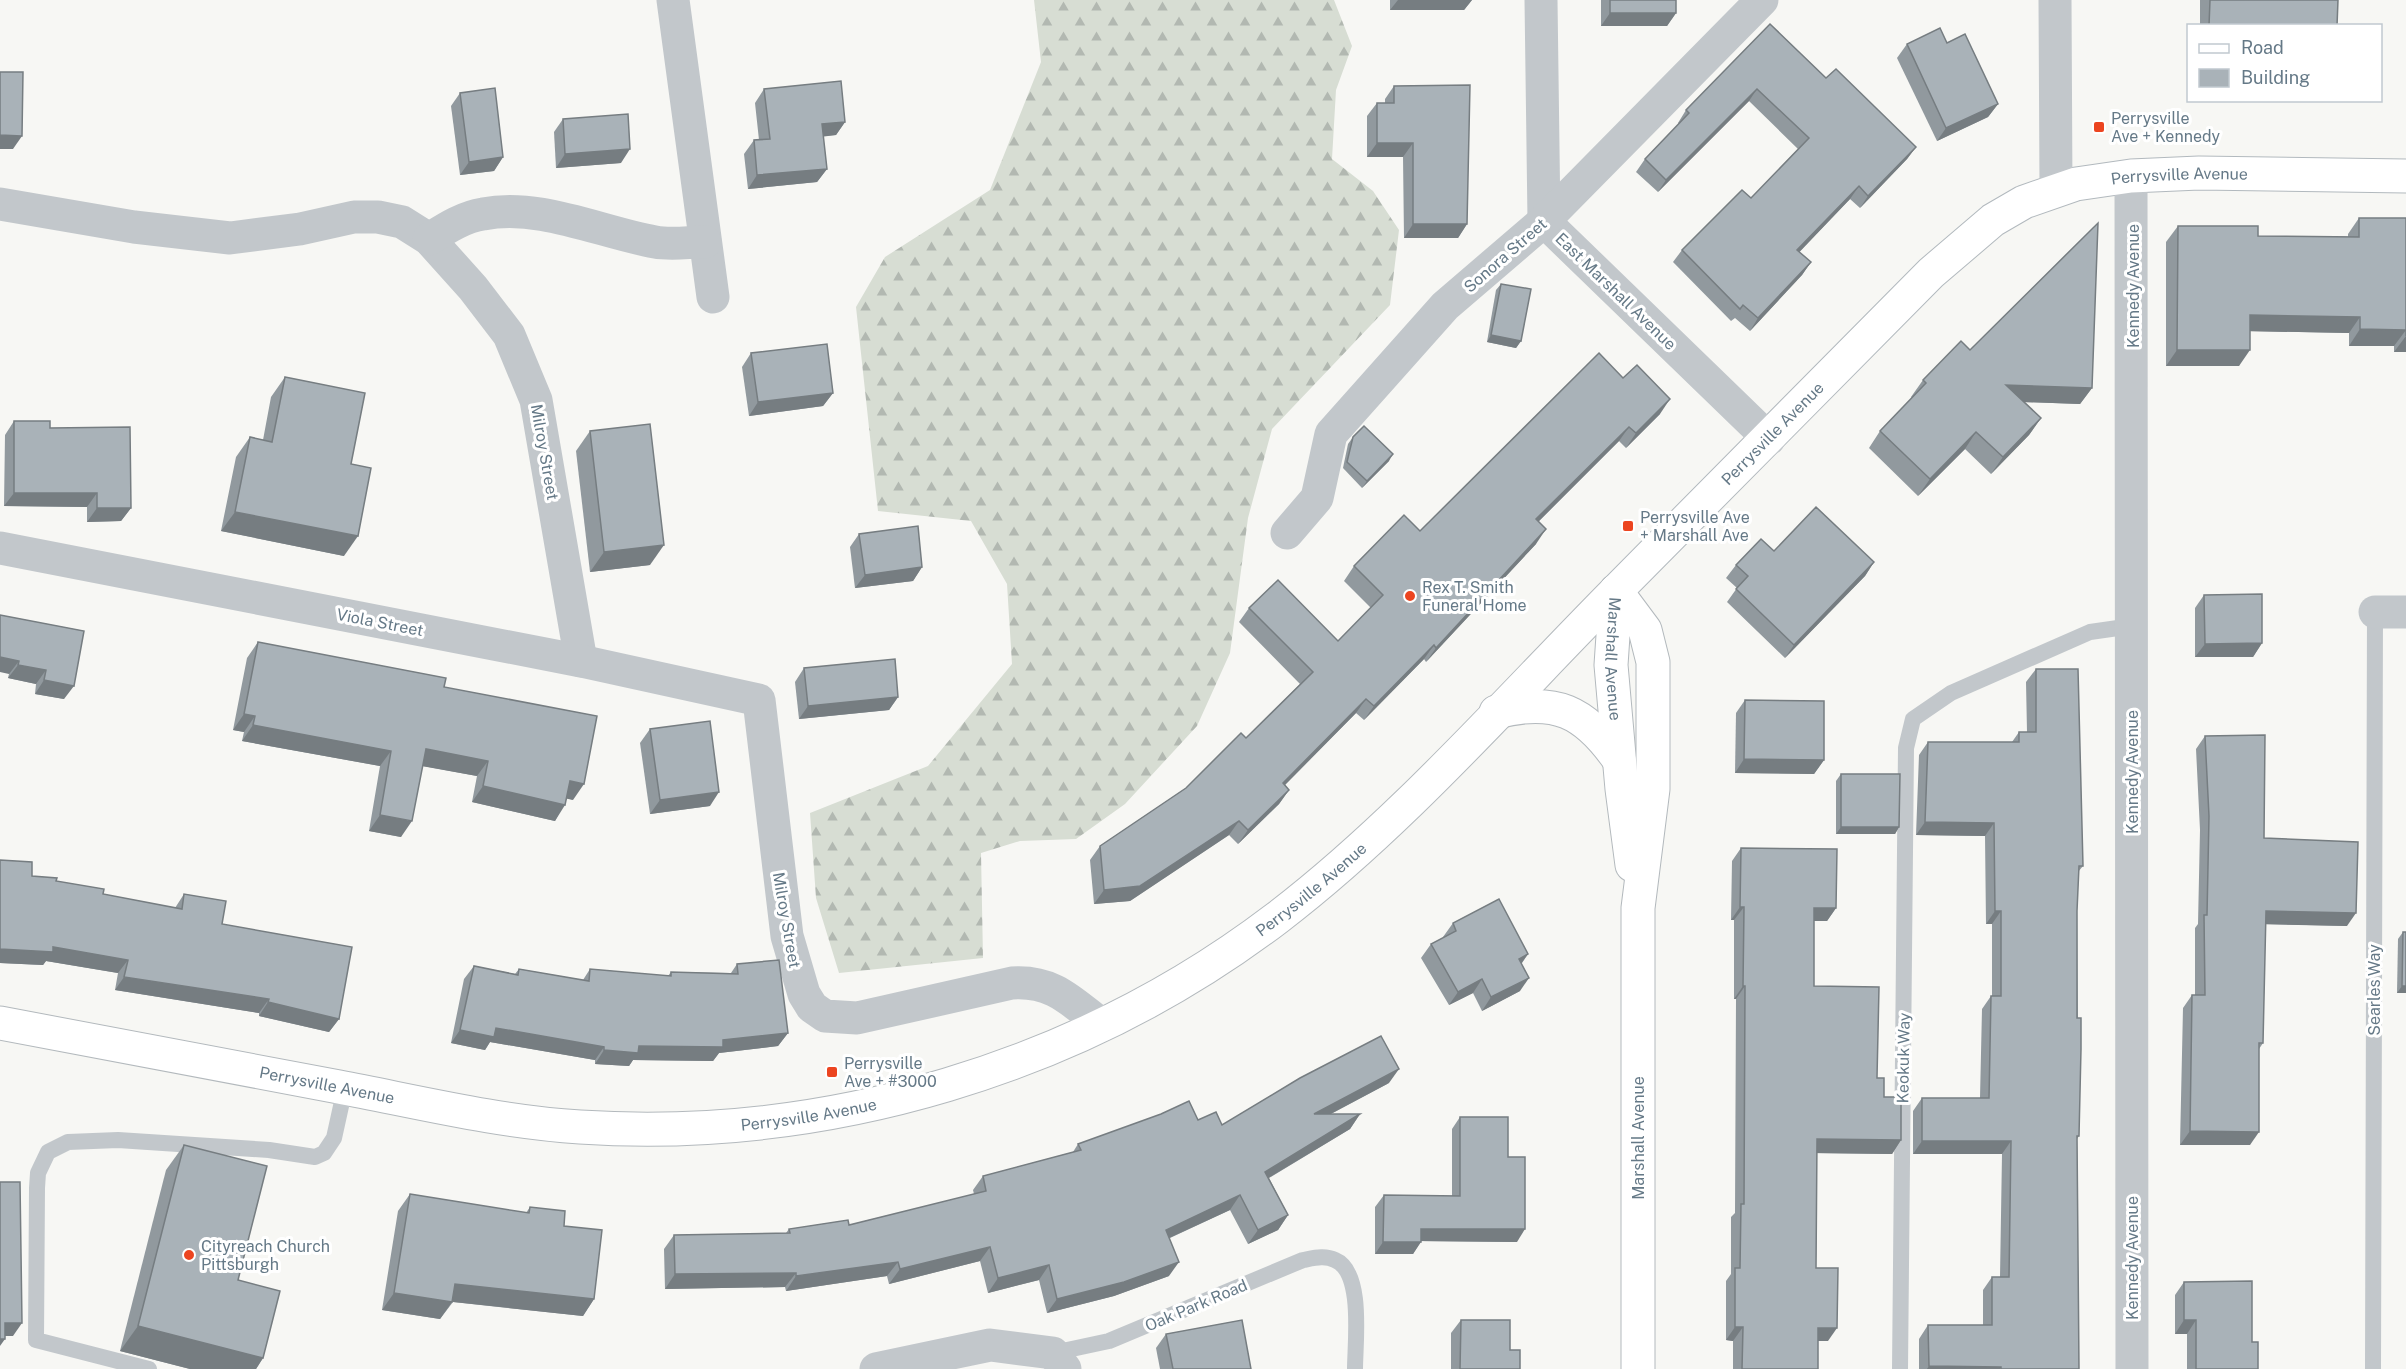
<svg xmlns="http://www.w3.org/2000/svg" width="2406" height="1369" font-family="'Public Sans',sans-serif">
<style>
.forest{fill:url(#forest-firs)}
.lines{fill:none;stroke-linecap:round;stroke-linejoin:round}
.secondary-casing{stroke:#b2b9be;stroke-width:35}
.primary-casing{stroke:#b3b9bd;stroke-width:35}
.service{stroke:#c2c7cb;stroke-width:16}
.minor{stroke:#c2c7cb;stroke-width:33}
.secondary{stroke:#fff;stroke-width:33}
.primary{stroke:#fff;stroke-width:33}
.wall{fill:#91999e}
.shaded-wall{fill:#767d81}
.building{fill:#a9b2b8;stroke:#767d81;stroke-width:1.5}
.poi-dot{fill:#ec4520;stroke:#fff;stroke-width:2}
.labels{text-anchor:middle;stroke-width:6;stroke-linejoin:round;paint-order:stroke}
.poi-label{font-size:16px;fill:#657987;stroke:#fff;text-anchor:start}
.street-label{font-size:16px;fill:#657987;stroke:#fff}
</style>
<defs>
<pattern id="forest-firs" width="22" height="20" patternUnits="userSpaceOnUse" patternTransform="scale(1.5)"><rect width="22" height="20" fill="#d7ddd3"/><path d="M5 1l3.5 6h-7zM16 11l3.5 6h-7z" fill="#b2b8b1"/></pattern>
</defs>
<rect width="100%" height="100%" fill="#f7f7f4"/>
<path class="forest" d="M1034,0H1334L1352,46L1336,90L1332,159L1373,191L1399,230L1390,305L1272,429L1248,518L1230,653L1197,726L1125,804L1076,839L1020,841L981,853L983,958L839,973L816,898L810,813L928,766L1012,664L1007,584L971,521L878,511L856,307L885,257L990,190L1041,62Z"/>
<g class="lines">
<g class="secondary-casing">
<g id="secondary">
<path id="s1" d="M1616,591L1931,273L1993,220L2024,202L2076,184L2131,176L2199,173L2406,176"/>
</g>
</g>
<g class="primary-casing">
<g id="primary">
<path d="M1616,591L1645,630L1653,662V789L1638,908V1369"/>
<path id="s2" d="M1616,591L1611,665L1622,789L1632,865"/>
<path d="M1496,712C1555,697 1585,711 1619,760"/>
<path id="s3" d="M0,1023C113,1044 226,1065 339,1087C418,1102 499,1122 580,1127C827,1143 1080,1068 1277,918C1399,825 1508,700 1616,591"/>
</g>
</g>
<g class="service">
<path d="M1053,1353L1109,1341L1303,1260C1314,1258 1325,1255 1335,1260C1364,1272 1355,1343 1355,1369"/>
<path d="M149,1369L36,1340L37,1188L38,1173L48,1152L68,1142L118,1140L269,1150L315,1157L324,1153L334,1138L345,1088"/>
<path d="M1900,1369L1906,748L1913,719L1951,693L2090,632L2132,626"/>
<path d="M2373,1369L2375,612"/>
</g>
<g class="minor">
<path d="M673,0L713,297"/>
<path d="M1541,0L1544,221L1769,439"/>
<path d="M2055,0L2056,189"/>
<path d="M2131,176L2132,1369"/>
<path d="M0,204L134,227L230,238L300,229L354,217H378L402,222L429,239L473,288L509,335L536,400L581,661"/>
<path d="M429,239C445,229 463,217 483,214C540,203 599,232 655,242C671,245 689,242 705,242"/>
<path d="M1287,533L1317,498L1331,434L1445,306L1544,221L1762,0"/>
<path d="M0,548L581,661L759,700L787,936L804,994L812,1007L825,1016L857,1018L1012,983C1053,980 1072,1002 1102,1025"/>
<path d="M2375,612H2406"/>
<path d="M876,1369L990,1345L1053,1353L1065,1369"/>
</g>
<use href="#secondary" class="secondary"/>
<use href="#primary" class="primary"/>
</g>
<g class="wall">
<path d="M1390,0H1472L1464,10H1390Z"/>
<path d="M1601,0H1676V13L1667,26H1601Z"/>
<path d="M2200,0H2338L2337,26H2200Z"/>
<path d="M1770,24L1826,78L1916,147L1907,159L1860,208L1850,199L1799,252L1811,262L1802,275L1750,331L1735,318L1731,321L1673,262L1682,250L1751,198L1798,149L1749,101L1658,192L1636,172L1645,159L1679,124L1678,123L1686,110Z"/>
<path d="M1947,43L1998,104L1988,117L1937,141L1897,58L1907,44Z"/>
<path d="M1394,86L1467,224L1458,238H1404L1403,157H1367V116L1377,103H1385V99Z"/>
<path d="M764,89L845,122L836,135L823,136L827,169L817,182L748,189L744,154L754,140H759L755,103Z"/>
<path d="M460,93L503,157L494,171L460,175L451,106Z"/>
<path d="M563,119L621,163L556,168L554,132Z"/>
<path d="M2359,218H2406V352H2394V346H2349V333L2250,331L2239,366H2166V242L2178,226L2258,236L2348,237V234Z"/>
<path d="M1501,284L1521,341L1516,348L1487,342L1496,290Z"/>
<path d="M1970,350L2092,388L2080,404L2024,402L2041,418L2029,435L1991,474L1965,449L1918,496L1869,448L1880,431L1912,398L1911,397L1923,380Z"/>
<path d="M751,353L833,393L823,406L749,416L742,367Z"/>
<path d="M285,377L351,464L344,556L221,531L236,457L250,437L263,440L271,397Z"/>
<path d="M1623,378L1660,414L1626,448L1619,441L1538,522L1536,544L1426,662L1424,659L1364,720L1356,713L1285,785L1289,790L1279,804L1238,844L1229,835L1130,901L1094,904L1090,860L1100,846L1186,788L1246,738L1300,684L1239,622L1249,608L1338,641L1371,608L1344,581L1354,566L1420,531Z"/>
<path d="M14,421L50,428L131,508L121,521L87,522V507L4,506L5,435Z"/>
<path d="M590,431L650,565L590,572L576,451Z"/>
<path d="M1353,437L1389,461L1362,488L1343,468L1348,444Z"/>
<path d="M859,534L922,567L913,581L855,588L850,547Z"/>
<path d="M1774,551L1874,562L1865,576L1785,658L1727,602L1737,588L1726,578L1736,565Z"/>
<path d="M2204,595L2262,643L2253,657H2195V608Z"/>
<path d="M0,615L84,631L64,699L35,694L36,684L8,678L9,674Z"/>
<path d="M258,642L444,687L573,800L567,798L555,821L472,802L477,776L423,766L401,837L369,831L380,766L242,741L244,732L233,730L247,658Z"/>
<path d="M804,668L898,697L889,710L799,719L795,682Z"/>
<path d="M2036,669L2083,866L2078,872L2077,911L2079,1136L2077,1139L2079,1369H1919V1339L1928,1325H1983V1290L1992,1277H2000L2002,1154H1913V1111L1922,1098H1980L1982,1009L1991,996H1992V924H1986L1985,836L1916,835L1919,755L1928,742H2012L2019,732H2027L2026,682Z"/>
<path d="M1745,700L1824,760L1814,774L1735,773L1736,713Z"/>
<path d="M650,729L710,806L650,814L640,743Z"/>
<path d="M2205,736L2264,838L2347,926L2265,924L2263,1043L2259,1049L2250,1145H2180L2183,1008L2192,995H2195V928L2198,924L2200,830L2196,749Z"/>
<path d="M1841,774L1899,827L1895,834H1836V781Z"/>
<path d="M1741,848L1836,908L1827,921H1814V986L1877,1078L1884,1097L1901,1140L1892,1154L1817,1153L1816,1268L1828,1341H1818V1369H1733V1341L1726,1340V1281L1731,1274V1217L1735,1213L1736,999H1734V920H1731L1732,861Z"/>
<path d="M0,860L32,876L56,881L103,894L175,908L184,894L339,1019L329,1032L259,1016V1013L115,990L118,973L46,961L43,965L0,963Z"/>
<path d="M1453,923L1528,954L1522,963L1520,991L1482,1011L1473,993L1449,1005L1421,958L1431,944L1444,938L1443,937Z"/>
<path d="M2403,932L2406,993H2397L2398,939Z"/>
<path d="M737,964L788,1033L778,1046L719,1053L713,1061L633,1060L629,1066L595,1064V1060L490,1042L485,1050L451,1043L464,979L474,966L515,974L519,969L583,980L590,969L668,976L671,972L731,973Z"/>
<path d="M1389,1083L1331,1114H1360L1350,1129L1269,1178L1288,1215L1278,1230L1248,1244L1230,1210L1170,1238L1169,1276L1114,1296L1047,1313L1039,1280L988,1293L980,1261L889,1284L887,1276L786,1291L785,1287L665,1289L664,1249L674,1235L786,1233L789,1229L849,1225L974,1194L973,1190L983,1176L1073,1152L1078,1144L1198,1120L1222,1125Z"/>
<path d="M1460,1117L1508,1157L1517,1242L1421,1241L1413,1254H1375V1207L1384,1195L1452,1196V1129Z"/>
<path d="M184,1145L238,1280L263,1358L256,1369H190L120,1351L166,1170Z"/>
<path d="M410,1194L526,1213L530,1207L564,1226L594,1299L583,1316L453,1302L440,1319L382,1310L398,1211Z"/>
<path d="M2184,1282L2252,1342L2258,1369H2187V1334H2175V1295Z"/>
<path d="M1461,1320L1510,1350L1520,1369H1451V1333Z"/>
<path d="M1166,1334L1251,1369H1160L1156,1348Z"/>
</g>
<g class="shaded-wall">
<path d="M1398,0H1472L1464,10H1390Z"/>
<path d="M1610,13H1676L1667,26H1601Z"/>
<path d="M1757,89L1749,101L1658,192L1666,180Z"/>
<path d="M1998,104L1988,117L1937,141L1946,128Z"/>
<path d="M845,122L836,135L812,138L822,124Z"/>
<path d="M0,135L22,136L13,149H0Z"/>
<path d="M1377,143H1413L1403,157H1367Z"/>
<path d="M1916,147L1907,159L1860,208L1868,196Z"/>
<path d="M630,149L621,163L556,168L565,154Z"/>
<path d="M503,157L494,171L460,175L469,162Z"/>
<path d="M827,169L817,182L748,189L757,175Z"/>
<path d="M1859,186L1850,199L1789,263L1797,250Z"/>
<path d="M1413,224H1467L1458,238H1404Z"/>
<path d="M1811,262L1802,275L1750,331L1758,318Z"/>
<path d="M2250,315L2360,317L2349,333L2239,331Z"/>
<path d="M2360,329L2406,330L2394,346H2349Z"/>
<path d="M1491,335L1521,341L1516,348L1487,342Z"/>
<path d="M2406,336V352H2394Z"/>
<path d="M2177,350H2250L2239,366H2166Z"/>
<path d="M2006,385L2092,388L2080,404L1994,401Z"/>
<path d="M833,393L823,406L749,416L758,402Z"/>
<path d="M1670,399L1660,414L1626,448L1636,433Z"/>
<path d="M2041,418L2029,435L1991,474L2003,457Z"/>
<path d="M1629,427L1619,441L1526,534L1536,519Z"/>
<path d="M1976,432L1965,449L1918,496L1930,479Z"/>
<path d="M1393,454L1389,461L1362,488L1367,481Z"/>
<path d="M14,493H97L87,507L4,506Z"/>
<path d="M97,508H131L121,521L87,522Z"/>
<path d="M235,512L358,536L344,556L221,531Z"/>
<path d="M1546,529L1536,544L1426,662L1436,648Z"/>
<path d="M664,545L650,565L590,572L604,552Z"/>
<path d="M1874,562L1865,576L1785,658L1794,645Z"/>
<path d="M922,567L913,581L855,588L865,575Z"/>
<path d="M2262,643L2253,657H2195L2205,644Z"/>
<path d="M1434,645L1424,659L1364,720L1374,706Z"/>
<path d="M0,657L19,661L9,674L0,672Z"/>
<path d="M18,665L46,670L36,684L8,678Z"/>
<path d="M44,680L74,686L64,699L35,694Z"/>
<path d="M898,697L889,710L799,719L808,706Z"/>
<path d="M1366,699L1356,713L1273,797L1283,783Z"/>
<path d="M244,714L255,716L244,732L233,730Z"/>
<path d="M253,725L391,751L380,766L242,741Z"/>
<path d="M426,749L488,761L477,776L416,765Z"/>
<path d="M1744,759L1824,760L1814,774L1735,773Z"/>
<path d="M570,781L584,784L573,800L559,797Z"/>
<path d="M483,786L565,805L555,821L472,802Z"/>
<path d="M1289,790L1279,804L1238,844L1248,830Z"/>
<path d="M719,792L710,806L650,814L660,800Z"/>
<path d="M380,815L412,821L401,837L369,831Z"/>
<path d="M1239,821L1229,835L1130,901L1094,904L1104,890Z"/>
<path d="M1925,822L1994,823L1985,836L1916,835Z"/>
<path d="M1841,827H1899L1895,834H1836Z"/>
<path d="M1740,907H1744L1734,920H1731Z"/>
<path d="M1814,908H1836L1827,921H1805Z"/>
<path d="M1995,911H2001L1992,924H1986Z"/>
<path d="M2266,911L2356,913L2347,926L2256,924Z"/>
<path d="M53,947L128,960L118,973L46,961L43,965L0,963V949Z"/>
<path d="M1528,954L1518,968L1519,959Z"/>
<path d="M124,977L269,999L259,1013L115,990Z"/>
<path d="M1529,978L1520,991L1482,1011L1491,997Z"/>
<path d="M1482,979L1473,993L1449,1005L1458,992Z"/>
<path d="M1743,986H1745L1736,999H1734Z"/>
<path d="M2402,986H2406V993H2397Z"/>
<path d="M268,1002L339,1019L329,1032L259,1016Z"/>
<path d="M496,1028L604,1047L595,1060L490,1042L485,1050L451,1043L460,1030Z"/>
<path d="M788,1033L778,1046L719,1053L713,1061L633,1060L629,1066L595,1064L604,1050L639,1046L723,1040Z"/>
<path d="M1399,1069L1389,1083L1304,1128L1314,1114Z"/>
<path d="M1360,1114L1350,1129L1255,1186L1265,1172Z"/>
<path d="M2190,1131L2259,1132L2250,1145H2180Z"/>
<path d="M1817,1139L1901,1140L1892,1154L1808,1153Z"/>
<path d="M1922,1141H2011L2002,1154H1913Z"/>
<path d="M1240,1195L1230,1210L1156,1244L1166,1230Z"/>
<path d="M1288,1215L1278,1230L1248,1244L1258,1230Z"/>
<path d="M1421,1229H1525L1517,1242L1413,1241Z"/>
<path d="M1383,1242H1421L1413,1254H1375Z"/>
<path d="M990,1247L980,1261L889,1284L900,1269Z"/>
<path d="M898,1262L887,1276L786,1291L796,1276Z"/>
<path d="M1179,1262L1169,1276L1114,1296L1047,1313L1057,1299Z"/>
<path d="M1049,1265L1039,1280L988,1293L998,1278Z"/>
<path d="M796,1273L785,1287L665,1289L675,1274Z"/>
<path d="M455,1284L594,1299L583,1316L444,1301Z"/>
<path d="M394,1293L452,1302L440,1319L382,1310Z"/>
<path d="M2184,1320H2196L2187,1334H2175Z"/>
<path d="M5,1323H22L13,1336H0Z"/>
<path d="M138,1326L263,1358L256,1369H190L120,1351Z"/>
<path d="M1735,1327H1743L1733,1341L1726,1340Z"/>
<path d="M1818,1328H1837L1828,1341H1809Z"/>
<path d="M0,1339H5L0,1346Z"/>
<path d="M1929,1366L2001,1367L2000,1369H1927Z"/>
</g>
<g class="building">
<rect x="1610" y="0" width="66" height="13"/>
<path d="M2210,0H2338L2337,26H2209Z"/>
<path d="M1770,24L1826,78L1836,69L1916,147L1868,196L1859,186L1797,250L1811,262L1758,318L1743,305L1740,309L1682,250L1742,190L1751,198L1809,138L1757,89L1666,180L1645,159L1689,113L1686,110Z"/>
<path d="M1940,28L1947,43L1965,34L1998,104L1946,128L1907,44Z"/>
<path d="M0,72H23L22,136L0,135Z"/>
<path d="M841,81L845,122L822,124L827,169L757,175L754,140L770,139L764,89Z"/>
<path d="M1470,85L1467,224H1413V143H1377V103H1394V86Z"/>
<path d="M495,88L503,157L469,162L460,93Z"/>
<path d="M628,114L630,149L565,154L563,119Z"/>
<path d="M2359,218H2406V336V330L2360,329V317L2250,315V350H2177L2178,226H2258V236L2359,237Z"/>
<path d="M2098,223L2092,388L2006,385L2041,418L2003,457L1976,432L1930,479L1880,431L1926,383L1923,380L1961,341L1970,350Z"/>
<path d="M1501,284L1531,289L1521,341L1491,335Z"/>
<path d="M827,344L833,393L758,402L751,353Z"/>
<path d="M1599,353L1623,378L1637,365L1670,399L1636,433L1629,427L1536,519L1546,529L1436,648L1434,645L1374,706L1366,699L1283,783L1289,790L1248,830L1239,821L1140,886L1104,890L1100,846L1186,788L1241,733L1246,738L1313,672L1249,608L1278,580L1338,641L1383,595L1354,566L1404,515L1420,531Z"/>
<path d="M285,377L365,393L351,464L371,468L358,536L235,512L250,437L272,442Z"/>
<path d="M14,421H50V428L130,427L131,508H97V493H14Z"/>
<path d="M650,424L664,545L604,552L590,431Z"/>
<path d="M1364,426L1393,454L1367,481L1347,462L1353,437Z"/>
<path d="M1816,507L1874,562L1794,645L1736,589L1748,576L1736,565L1761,539L1774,551Z"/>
<path d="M918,526L922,567L865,575L859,534Z"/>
<path d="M2262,594V643L2205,644L2204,595Z"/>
<path d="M0,615L84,631L74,686L44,680L46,670L18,665L19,661L0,657Z"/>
<path d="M258,642L446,678L444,687L597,716L584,784L570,781L565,805L483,786L488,761L426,749L412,821L380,815L391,751L253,725L255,716L244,714Z"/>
<path d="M895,659L898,697L808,706L804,668Z"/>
<path d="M2036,669H2078L2083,866H2079L2077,911V1018H2081V1049L2079,1136H2077L2079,1369H2001V1367L1929,1366L1928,1325H1992V1277H2009L2011,1141H1922V1098H1989L1991,996H2001V911H1995L1994,823L1925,822L1928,742H2019V732H2036Z"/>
<path d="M1745,700L1824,701V760L1744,759Z"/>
<path d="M710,721L719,792L660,800L650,729Z"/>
<path d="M2265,735L2264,838L2358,842L2356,913L2266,911L2263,1043H2259V1132L2190,1131L2192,995H2205L2204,915H2207L2209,816L2205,736Z"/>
<path d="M1841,774H1900L1899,827H1841Z"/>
<path d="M1741,848L1837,849L1836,908H1814V986L1879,987L1877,1078H1884V1097H1901V1140L1817,1139L1816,1268H1838L1837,1328H1818V1369H1742L1743,1327H1735V1268H1740L1741,1204H1744L1745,986H1743L1744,907H1740Z"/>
<path d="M0,860L32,862V876L57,878L56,881L104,889L103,894L182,909L184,894L226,901L222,924L352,947L339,1019L268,1002L269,999L124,977L128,960L53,947V952L0,949Z"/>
<path d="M1499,899L1528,954L1519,959L1529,978L1491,997L1482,979L1458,992L1431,944L1456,931L1453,923Z"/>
<path d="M2403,932H2406V986H2402Z"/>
<path d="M779,960L788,1033L723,1040V1047L639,1046L638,1053L604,1050V1047L496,1028L494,1037L460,1030L474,966L518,975L519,969L589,981L590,969L671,976V972L738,974L737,964Z"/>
<path d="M1381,1036L1399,1069L1314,1114H1360L1265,1172L1288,1215L1258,1230L1240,1195L1166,1230L1179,1262L1124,1282L1057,1299L1049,1265L998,1278L990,1247L900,1269L898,1262L796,1276V1273L675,1274L674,1235L790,1233L789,1229L848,1220L849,1225L986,1191L983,1176L1081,1150L1078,1144L1161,1114L1189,1101L1198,1120L1216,1112L1222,1125L1300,1078Z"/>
<path d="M1460,1117H1508V1157H1525V1229H1421V1242H1383L1384,1195L1460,1196Z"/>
<path d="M184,1145L267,1166L238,1280L280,1291L263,1358L138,1326Z"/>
<path d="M0,1182H20L22,1323H5V1339H0Z"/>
<path d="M410,1194L529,1213L530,1207L565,1211L564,1226L602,1230L594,1299L455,1284L452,1302L394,1293Z"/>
<path d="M2252,1281V1342H2258V1369H2196V1320H2184V1282Z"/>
<path d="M1242,1320L1251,1369H1173L1166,1334Z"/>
<path d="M1461,1320H1510V1350H1520V1369H1460Z"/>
</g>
<g class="poi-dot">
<rect x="2093" y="121" width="12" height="12" rx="3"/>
<rect x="1622" y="520" width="12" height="12" rx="3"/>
<circle cx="1410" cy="596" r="6"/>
<rect x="826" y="1066" width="12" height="12" rx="3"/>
<circle cx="189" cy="1255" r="6"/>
</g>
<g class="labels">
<g class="poi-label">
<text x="2111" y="124">Perrysville<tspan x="2111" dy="18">Ave + Kennedy</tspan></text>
<text x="1640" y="523">Perrysville Ave<tspan x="1640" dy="18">+ Marshall Ave</tspan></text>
<text x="1422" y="593">Rex T. Smith<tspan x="1422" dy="18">Funeral Home</tspan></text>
<text x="844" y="1069">Perrysville<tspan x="844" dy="18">Ave + #3000</tspan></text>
<text x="201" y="1252">Cityreach Church<tspan x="201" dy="18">Pittsburgh</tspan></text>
</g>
<g class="street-label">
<text dy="6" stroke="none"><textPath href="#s1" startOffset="724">Perrysville Avenue</textPath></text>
<text transform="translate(1505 255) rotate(-41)" y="6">Sonora Street</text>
<text transform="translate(2133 286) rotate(-90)" y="6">Kennedy Avenue</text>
<text transform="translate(1616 291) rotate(44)" y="6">East Marshall Avenue</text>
<text dy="6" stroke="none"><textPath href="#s1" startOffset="222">Perrysville Avenue</textPath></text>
<text transform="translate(545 452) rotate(80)" y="6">Milroy Street</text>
<text transform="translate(380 622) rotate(11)" y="6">Viola Street</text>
<text dy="6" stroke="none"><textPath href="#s2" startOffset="68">Marshall Avenue</textPath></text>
<text transform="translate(2132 772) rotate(-90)" y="6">Kennedy Avenue</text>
<text dy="6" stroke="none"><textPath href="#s3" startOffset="1377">Perrysville Avenue</textPath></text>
<text transform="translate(787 920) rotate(80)" y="6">Milroy Street</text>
<text transform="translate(2374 990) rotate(-90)" y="6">Searles Way</text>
<text transform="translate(1903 1058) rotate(-89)" y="6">Keokuk Way</text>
<text dy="6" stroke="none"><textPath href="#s3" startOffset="333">Perrysville Avenue</textPath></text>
<text dy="6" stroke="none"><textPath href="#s3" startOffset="819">Perrysville Avenue</textPath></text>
<text transform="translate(1638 1138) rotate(-90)" y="6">Marshall Avenue</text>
<text transform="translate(2132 1258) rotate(-90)" y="6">Kennedy Avenue</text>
<text transform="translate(1196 1305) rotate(-23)" y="6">Oak Park Road</text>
</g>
</g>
<rect x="2187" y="24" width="195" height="78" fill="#ffffff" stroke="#c1c9cf" stroke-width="1.5"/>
<rect x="2199" y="44" width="30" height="9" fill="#ffffff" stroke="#c1c9cf" stroke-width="1.5"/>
<text x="2241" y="54" font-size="18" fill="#657987">Road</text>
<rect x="2199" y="69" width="30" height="18" fill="#a9b2b8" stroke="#c1c9cf" stroke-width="1.5"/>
<text x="2241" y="84" font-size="18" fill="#657987">Building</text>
</svg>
